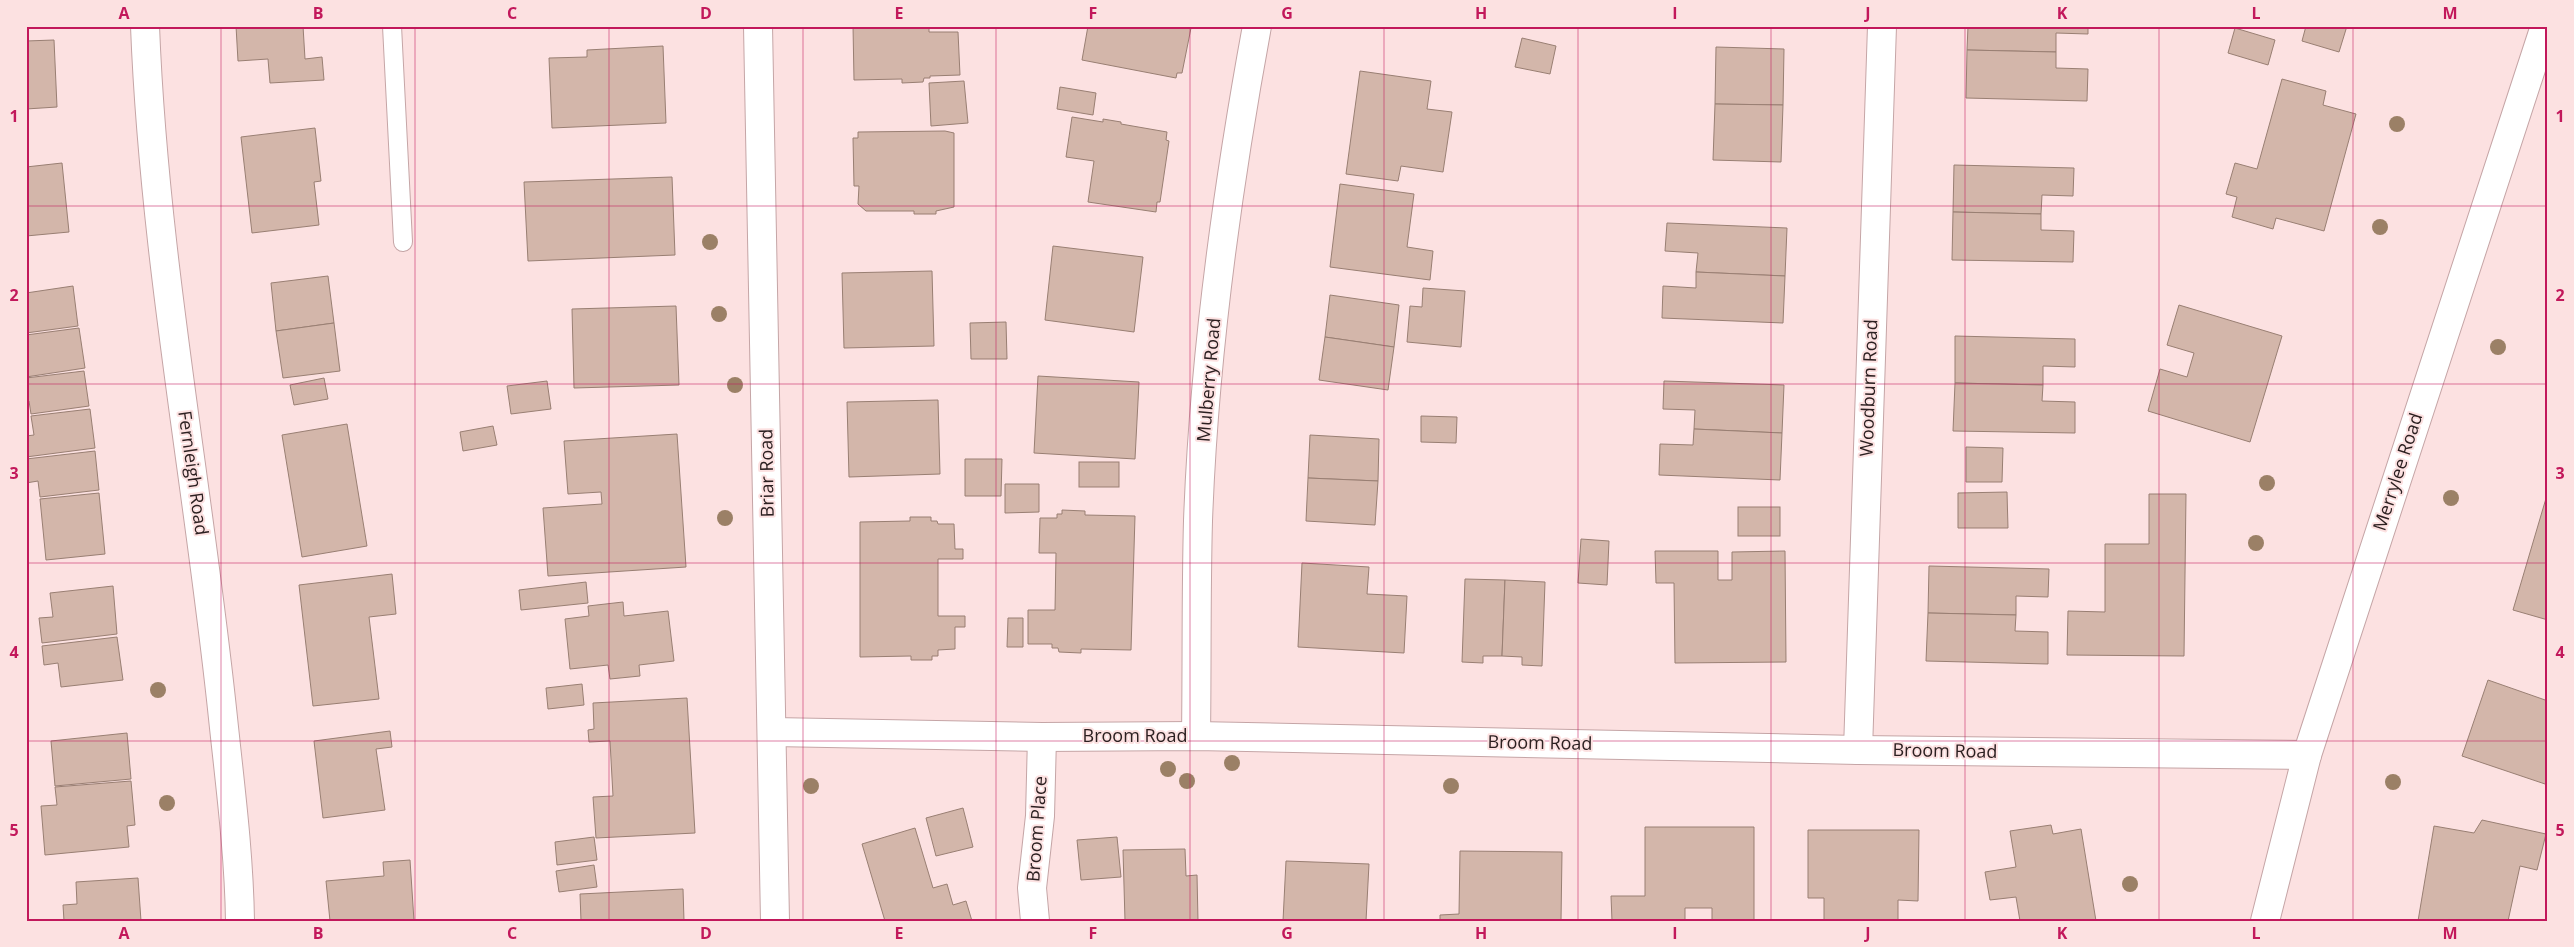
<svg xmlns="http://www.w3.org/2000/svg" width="2574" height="947" font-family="'Open Sans',sans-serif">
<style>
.building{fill:#d3b6aa;stroke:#997f73}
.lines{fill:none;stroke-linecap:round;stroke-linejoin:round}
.lane-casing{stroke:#c5a5a6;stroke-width:20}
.street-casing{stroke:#c5a5a6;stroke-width:30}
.secondary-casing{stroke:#c5a5a6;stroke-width:30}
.lane{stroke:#fff;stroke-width:18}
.street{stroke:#fff;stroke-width:28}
.secondary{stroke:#fff;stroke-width:28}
.tree{fill:#9b8066}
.grid{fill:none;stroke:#c2185b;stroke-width:1;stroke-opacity:0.55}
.labels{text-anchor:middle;stroke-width:4;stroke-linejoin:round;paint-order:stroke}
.street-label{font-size:18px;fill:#2c2021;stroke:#fce1e1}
.neatline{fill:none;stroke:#c2185b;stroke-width:2}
.grid-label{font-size:16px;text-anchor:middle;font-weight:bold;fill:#c2185b}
</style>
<rect width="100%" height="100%" fill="#fce1e1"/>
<g class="building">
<path d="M236,26H303L305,59L322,57L324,80L270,83L268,59L238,61Z"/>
<path d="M853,26H929V32H958L960,75L930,76V78H924L923,82L902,83V79L854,80Z"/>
<path d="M1088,26L1191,28L1182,73H1177L1176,78L1082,60Z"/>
<path d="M1968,26H2088V34L2056,33V52L1967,50Z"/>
<path d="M2306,26H2347L2339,52L2302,41Z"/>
<path d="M2235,28L2275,40L2268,65L2228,53Z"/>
<path d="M1522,38L1556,46L1550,74L1515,67Z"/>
<path d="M54,40L57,107L26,109V41Z"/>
<path d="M663,46L666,123L552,128L549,58L587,57V50Z"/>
<path d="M1716,47L1784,49L1783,105L1715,104Z"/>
<path d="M1967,50L2056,52V68L2088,69L2087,101L1966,98Z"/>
<path d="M1360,71L1431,81L1427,109L1452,112L1443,172L1401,166L1398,181L1346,174Z"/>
<path d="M2282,79L2326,91L2323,105L2356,114L2324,231L2276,218L2273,229L2232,217L2237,197L2226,194L2235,163L2257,169Z"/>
<path d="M964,81L968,123L931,126L929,83Z"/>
<path d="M1060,87L1096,93L1093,115L1057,109Z"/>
<path d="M1715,104L1783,105L1781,162L1713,160Z"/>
<path d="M1072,117L1103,122V119L1121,122V124L1167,132L1166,140L1169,141L1160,202H1157L1156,212L1088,202L1094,161L1066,157Z"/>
<path d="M315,128L321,181L314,182L319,225L252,233L241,137Z"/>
<path d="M945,131L954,133V207L936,211V214H914V211H866L858,204L859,186H854L853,138H858V132Z"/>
<path d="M62,163L69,232L26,236V167Z"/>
<path d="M1954,165L2074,168L2073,196L2042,195L2041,214L1953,212Z"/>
<path d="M672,177L675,255L528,261L524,182Z"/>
<path d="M1340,184L1414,194L1407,247L1433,251L1430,280L1330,267Z"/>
<path d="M1953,212L2041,214V230L2074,231L2073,262L1952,260Z"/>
<path d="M1667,223L1787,228L1785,276L1696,272L1698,253L1665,251Z"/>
<path d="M1053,246L1143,257L1134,332L1045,320Z"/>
<path d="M932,271L934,346L844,348L842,273Z"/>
<path d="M1696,272L1785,276L1783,323L1662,318L1663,286L1696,288Z"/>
<path d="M328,276L334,323L276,331L271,283Z"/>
<path d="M73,286L78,326L26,333V293Z"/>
<path d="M1423,288L1465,291L1461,347L1407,342L1410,306L1422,307Z"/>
<path d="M1330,295L1399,305L1394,347L1325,337Z"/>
<path d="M2179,305L2282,336L2250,442L2148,411L2160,369L2187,377L2194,353L2167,345Z"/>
<path d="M676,306L679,385L574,388L572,309Z"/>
<path d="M1006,322L1007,359H971L970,323Z"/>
<path d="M334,323L340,371L283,378L276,331Z"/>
<path d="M79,328L85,368L26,377V335Z"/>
<path d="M1955,336L2075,339V367L2043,366V385L1955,383Z"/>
<path d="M1325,337L1394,347L1388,390L1319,380Z"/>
<path d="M84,371L89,406L31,414L29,401H26V378Z"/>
<path d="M1038,376L1139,382L1135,459L1034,453Z"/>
<path d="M324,378L328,399L294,405L290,385Z"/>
<path d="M547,381L551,409L511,414L507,386Z"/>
<path d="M1664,381L1784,385L1782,433L1694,429L1695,410L1663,409Z"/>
<path d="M1955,383L2043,385L2042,401L2075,402V433L1953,431Z"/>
<path d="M938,400L940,474L849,477L847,402Z"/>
<path d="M90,409L95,448L26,457V436L34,435L31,416Z"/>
<path d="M1421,416L1457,417L1456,443L1421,442Z"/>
<path d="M347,424L367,546L302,557L282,435Z"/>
<path d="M493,426L497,445L463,451L460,432Z"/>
<path d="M1694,429L1782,433L1780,480L1659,475L1660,444L1693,445Z"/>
<path d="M677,434L686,567L548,576L543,508L602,504L601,492L568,494L564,441Z"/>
<path d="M1310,435L1379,439L1378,481L1308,478Z"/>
<path d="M1966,447L2003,448L2002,482H1966Z"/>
<path d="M95,451L99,490L40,497L38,481L26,483V459Z"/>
<path d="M965,459H1002L1001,496H965Z"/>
<rect x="1079" y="462" width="40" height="25"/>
<path d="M1308,478L1378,481L1375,525L1306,521Z"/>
<path d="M1005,484H1039V512L1005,513Z"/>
<path d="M2007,492L2008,528H1958V493Z"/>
<path d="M99,493L105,554L46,560L40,499Z"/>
<path d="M2149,494H2186L2184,656L2067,655L2068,611L2105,612V544H2149Z"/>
<path d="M2547,495H2548V620L2513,610Z"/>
<rect x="1738" y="507" width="42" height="29"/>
<path d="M1062,510L1085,511V515L1135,516L1131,650L1081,649V653L1059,652L1058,648H1052V644H1028V610H1055L1056,553H1039L1040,518H1057V514H1062Z"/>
<path d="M910,517H931V521H937L938,524H954L955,549H963V559H938V616H965V627H955V649L938,650V656H932V660H911V656L860,657V522L910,521Z"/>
<path d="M1581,539L1609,541L1607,585L1578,583Z"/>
<path d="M1655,551H1718V580H1732V552L1785,551L1786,662L1675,663L1674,583H1656Z"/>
<path d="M1302,563L1369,567L1367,594L1407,596L1404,653L1298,647Z"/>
<path d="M1929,566L2049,569L2048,597L2016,596V615L1928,613Z"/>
<path d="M392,574L396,614L369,617L379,699L313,706L299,585Z"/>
<path d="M1465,579L1505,580L1502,656H1483V663L1462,662Z"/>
<path d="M1505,580L1545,582L1542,666L1522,665V657L1502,656Z"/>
<path d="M586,582L588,603L521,610L519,590Z"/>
<path d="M113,586L117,634L42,643L39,618L53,617L50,593Z"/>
<path d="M623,602L624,616L668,611L674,661L639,665L640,676L610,679L608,665L570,669L565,619L589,616L588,606Z"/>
<path d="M1928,613L2016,615L2015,631L2048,632V664L1926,661Z"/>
<path d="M1008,618H1023V647H1007Z"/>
<path d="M117,637L123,680L61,687L58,663L44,665L42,646Z"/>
<path d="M2488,680L2548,701V785L2462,756Z"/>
<path d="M582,684L584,705L548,709L546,688Z"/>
<path d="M687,698L695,833L596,838L593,797L613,796L610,741L589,742L588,730L594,729L593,703Z"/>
<path d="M390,731L392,747L376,749L385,810L323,818L314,741Z"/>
<path d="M127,733L131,779L55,786L51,741Z"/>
<path d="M131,781L135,825L127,826L129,847L45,855L41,806L57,805L55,787Z"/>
<path d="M963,808L973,847L936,856L926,818Z"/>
<path d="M2482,820L2546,834L2537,870L2520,866L2508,921H2418L2434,826L2474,833Z"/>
<path d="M2051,825L2053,834L2081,829L2096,921H2020L2016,897L1990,900L1985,872L2016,867L2010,831Z"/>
<path d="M1645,827H1754V921H1712V908H1685V921H1612L1611,896H1645Z"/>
<path d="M915,828L933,888L947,884L953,905L966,901L972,921H885L862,844Z"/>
<path d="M1808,830H1919L1918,901L1898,900V921H1824V898H1808Z"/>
<path d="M594,837L597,860L557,865L555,842Z"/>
<path d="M1117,837L1121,877L1081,880L1077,840Z"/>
<path d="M1185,849L1186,876L1197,875L1198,921H1125L1123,850Z"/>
<path d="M1460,851L1562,852L1561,921H1440V915L1459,914Z"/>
<path d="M410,860L414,921H330L326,881L384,876L383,862Z"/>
<path d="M1286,861L1369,864L1366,921H1283Z"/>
<path d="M594,865L597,887L559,892L556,871Z"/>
<path d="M138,878L141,921H64L63,905L77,904L76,882Z"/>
<path d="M683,889L684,921H581L580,894Z"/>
</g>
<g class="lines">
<g class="lane-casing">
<path id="lane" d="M392,26L403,242"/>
</g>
<g class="street-casing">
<g id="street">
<path d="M145,26C154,258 199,487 223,718C230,785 239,853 240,921"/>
<path d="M758,26L775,921"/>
<path d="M773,732L1042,737L1196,736L1858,750L2307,755"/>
<path d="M1196,736C1197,664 1196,592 1198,521C1204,355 1227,189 1257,26"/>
<path d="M1858,750L1882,26"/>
<path d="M1035,921L1032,888L1040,816L1042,737"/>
</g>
</g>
<g class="secondary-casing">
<path id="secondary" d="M2265,921L2307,755L2545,26"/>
</g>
<use href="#lane" class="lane"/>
<use href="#street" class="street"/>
<use href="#secondary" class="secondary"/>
</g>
<g class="tree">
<circle cx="2397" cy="124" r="8"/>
<circle cx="2380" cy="227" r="8"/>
<circle cx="710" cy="242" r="8"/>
<circle cx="719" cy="314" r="8"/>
<circle cx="2498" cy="347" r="8"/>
<circle cx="735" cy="385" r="8"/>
<circle cx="2267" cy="483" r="8"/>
<circle cx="2451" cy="498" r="8"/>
<circle cx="725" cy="518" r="8"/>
<circle cx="2256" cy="543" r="8"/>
<circle cx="158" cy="690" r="8"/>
<circle cx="1232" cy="763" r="8"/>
<circle cx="1168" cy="769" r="8"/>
<circle cx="1187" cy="781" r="8"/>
<circle cx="2393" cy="782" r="8"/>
<circle cx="811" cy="786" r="8"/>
<circle cx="1451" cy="786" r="8"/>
<circle cx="167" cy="803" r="8"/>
<circle cx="2130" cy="884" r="8"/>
</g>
<path class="grid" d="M221,26V921M415,26V921M609,26V921M803,26V921M996,26V921M1190,26V921M1384,26V921M1578,26V921M1771,26V921M1965,26V921M2159,26V921M2353,26V921M26,206H2548M26,384H2548M26,563H2548M26,741H2548"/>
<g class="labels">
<g class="street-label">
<text transform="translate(1209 380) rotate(-85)" y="6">Mulberry Road</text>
<text transform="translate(1869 388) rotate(-88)" y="6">Woodburn Road</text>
<text transform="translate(2398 472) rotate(-72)" y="6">Merrylee Road</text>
<text transform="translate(193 473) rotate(82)" y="6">Fernleigh Road</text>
<text transform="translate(767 473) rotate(-91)" y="6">Briar Road</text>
<text x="1135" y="742">Broom Road</text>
<text transform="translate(1540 743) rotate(1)" y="6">Broom Road</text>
<text transform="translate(1945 751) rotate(1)" y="6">Broom Road</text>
<text transform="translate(1037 829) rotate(-86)" y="6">Broom Place</text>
</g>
</g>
<rect width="2574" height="947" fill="none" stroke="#fce1e1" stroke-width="55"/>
<rect x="28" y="28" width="2518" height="892" class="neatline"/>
<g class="grid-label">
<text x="124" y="19">A</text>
<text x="318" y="19">B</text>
<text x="512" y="19">C</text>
<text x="706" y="19">D</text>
<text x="899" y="19">E</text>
<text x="1093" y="19">F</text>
<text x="1287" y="19">G</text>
<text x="1481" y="19">H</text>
<text x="1675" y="19">I</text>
<text x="1868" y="19">J</text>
<text x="2062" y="19">K</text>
<text x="2256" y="19">L</text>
<text x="2450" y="19">M</text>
<text x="14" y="122">1</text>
<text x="2560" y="122">1</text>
<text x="14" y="301">2</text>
<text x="2560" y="301">2</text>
<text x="14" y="479">3</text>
<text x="2560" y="479">3</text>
<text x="14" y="658">4</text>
<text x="2560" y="658">4</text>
<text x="14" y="836">5</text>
<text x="2560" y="836">5</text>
<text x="124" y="939">A</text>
<text x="318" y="939">B</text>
<text x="512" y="939">C</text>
<text x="706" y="939">D</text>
<text x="899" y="939">E</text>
<text x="1093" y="939">F</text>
<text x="1287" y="939">G</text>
<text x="1481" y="939">H</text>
<text x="1675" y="939">I</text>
<text x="1868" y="939">J</text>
<text x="2062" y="939">K</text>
<text x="2256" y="939">L</text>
<text x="2450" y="939">M</text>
</g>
</svg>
